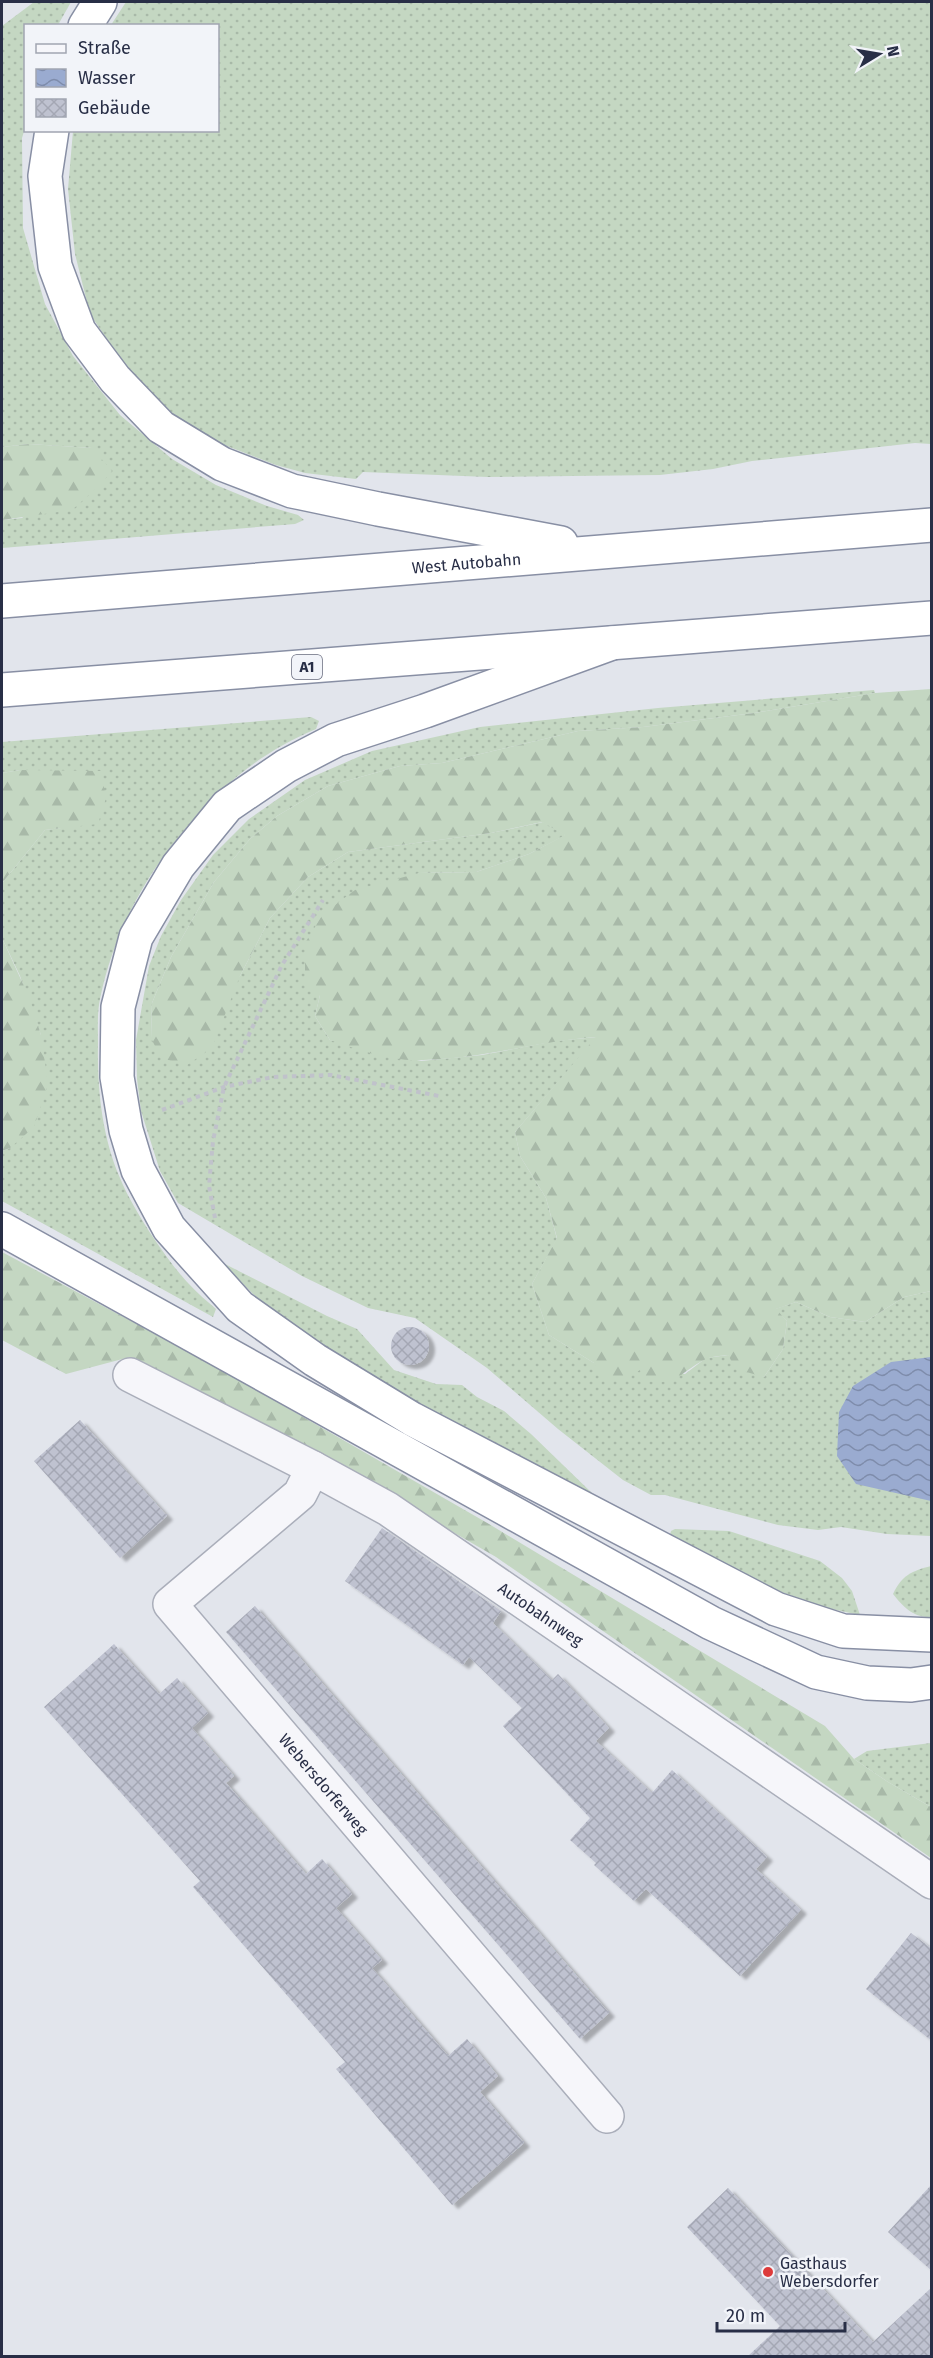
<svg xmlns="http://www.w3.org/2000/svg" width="933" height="2358" font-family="'Fira Sans',sans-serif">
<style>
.grass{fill:url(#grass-dots)}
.forest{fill:url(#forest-firs)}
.water{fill:url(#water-waves)}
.building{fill:url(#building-cross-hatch);filter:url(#shadow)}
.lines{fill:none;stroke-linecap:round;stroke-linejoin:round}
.minor-casing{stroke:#aaaeba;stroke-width:36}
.highway-casing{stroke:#888fa4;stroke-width:36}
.path{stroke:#c0c2cb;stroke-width:4;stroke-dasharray:4.5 4.5;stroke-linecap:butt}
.minor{stroke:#f6f6fa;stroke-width:33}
.highway{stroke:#fff;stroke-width:33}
.poi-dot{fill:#dd3b3b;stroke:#f2f4f9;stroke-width:2}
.labels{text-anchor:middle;stroke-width:5;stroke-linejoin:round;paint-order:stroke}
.shield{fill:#f2f4f9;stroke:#65697c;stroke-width:1.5}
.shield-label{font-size:15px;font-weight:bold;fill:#282e46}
.street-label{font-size:16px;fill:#282e46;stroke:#f2f4f9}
.poi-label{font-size:16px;fill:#282e46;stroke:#f2f4f9;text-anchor:start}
</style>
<defs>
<pattern id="grass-dots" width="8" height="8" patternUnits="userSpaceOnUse" patternTransform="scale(1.5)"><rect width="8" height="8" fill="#c4d7c2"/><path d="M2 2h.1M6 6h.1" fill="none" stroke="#a8b9a8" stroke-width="1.8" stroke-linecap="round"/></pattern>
<pattern id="forest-firs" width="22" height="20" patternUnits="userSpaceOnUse" patternTransform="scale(1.5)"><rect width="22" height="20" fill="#c4d7c2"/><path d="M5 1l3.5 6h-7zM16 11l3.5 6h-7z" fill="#a8b9a8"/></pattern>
<pattern id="water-waves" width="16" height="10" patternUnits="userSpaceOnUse" patternTransform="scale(1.5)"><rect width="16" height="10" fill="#9aabd0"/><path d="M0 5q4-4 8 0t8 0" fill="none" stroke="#7e8cab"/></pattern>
<pattern id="building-cross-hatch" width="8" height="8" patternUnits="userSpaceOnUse" patternTransform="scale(1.5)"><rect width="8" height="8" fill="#bfc2d0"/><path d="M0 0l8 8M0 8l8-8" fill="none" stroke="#a4a7b4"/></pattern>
<filter id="shadow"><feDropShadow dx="6" dy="4" stdDeviation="1.5" flood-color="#0004"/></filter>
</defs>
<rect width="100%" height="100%" fill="#e2e5ec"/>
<g class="grass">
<path d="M34,2H71L58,25L26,26V125L22,138L23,228L45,304L73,356L120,415L172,459L216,485L267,506L298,515L304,520L295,524L2,548V520L22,518L92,448L29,444L2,447V26Z"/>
<path d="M126,2H931V444L915,443L752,461L713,469L660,475L488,477L363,472L356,479L305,473L276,465L214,441L173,414L123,363L90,314L75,254L68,189L73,131L218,130V26L111,25Z"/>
<path d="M874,690L875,693L754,713L643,727L578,731L442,763L400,766L328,786L277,816L250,839L214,882L171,957L152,1003L151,1038L240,976L270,918L308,877L348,852L491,833L543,822L566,835L529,854L476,872L419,873L320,995L315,1016L330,1040L421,1061L482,1055L555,1041L597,1037L515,1132L520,1156L546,1198L557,1239L532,1284L549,1335L594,1363L640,1370L685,1374L706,1358L728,1355L764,1377L783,1349L787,1321L775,1309L796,1302L830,1317L865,1322L904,1297L931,1291V1536L887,1534L841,1527L818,1530L778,1525L665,1495H651L623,1480L558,1429L487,1368L415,1318L368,1308L302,1276L178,1203L160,1171L141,1111L137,1079L136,1040L149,966L161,936L181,900L213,855L249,819L305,780L372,751L480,727L658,708Z"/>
<path d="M311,717L319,721L316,729C259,753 221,786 181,834C141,882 113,937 100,999C97,1013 98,1030 98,1044C97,1088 102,1137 120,1178C132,1208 167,1261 189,1284C197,1293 207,1301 216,1309L213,1317L2,1201V1151L10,1148L41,1035L20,976L2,938L3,882L45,830L61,828L20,770L2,773V742Z"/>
<path d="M223,1263L327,1316L357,1329L394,1370L436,1384L462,1385L477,1397L504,1411L531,1434L594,1495L474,1437L290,1326L253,1294Z"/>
<path d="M675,1529L729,1531L820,1561L842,1578L852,1591L860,1615L822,1607L725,1571L670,1536L671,1531Z"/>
<path d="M931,1566V1617C914,1618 903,1607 893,1594C902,1575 912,1571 931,1566Z"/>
<path d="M931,1743V1807L888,1782L854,1759L867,1751Z"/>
</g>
<g class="forest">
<path d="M29,444L92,448L112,471L99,486L72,510L2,520V447Z"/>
<path d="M931,689V1291L904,1297L865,1322L830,1317L796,1302L776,1309L787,1321L783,1349L764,1377L736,1369L728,1355C720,1356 711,1356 704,1360C679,1373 677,1387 644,1380L640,1370L622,1381L601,1379L594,1363L549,1335L532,1284L557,1238L546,1198L520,1156L515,1132L596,1037C538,1041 482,1059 423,1060C392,1062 359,1050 330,1040L315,1016L320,995L305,985V943L323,914L355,890L419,873L476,872L529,854L565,835L542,822L491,833L348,852L308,877L270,918L240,976L212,1048L187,1065L161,1058L151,1038L152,1003L171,957L214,882L250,839L277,816L328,786L400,766L442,763L578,731L643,727L754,713L875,693Z"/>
<path d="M20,770L101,771L106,798L98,824L45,830L3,882L2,898V773Z"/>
<path d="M2,938L29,997L41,1035L48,1084L34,1127L10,1148L2,1151Z"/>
<path d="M2,1252L204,1360L489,1524L825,1726L854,1759L888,1782L931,1807V1858L496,1557L287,1436L130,1357L66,1374L2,1340Z"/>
</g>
<path class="water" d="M931,1357V1501L856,1484L837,1456L839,1412L853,1386L891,1362Z"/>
<g class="building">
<circle cx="410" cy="1346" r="19"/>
<path d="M80,1420L167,1516L120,1558L34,1461Z"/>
<path d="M382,1528L501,1611L493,1623L552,1680L558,1674L609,1728L596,1741L652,1793L672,1770L767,1857L756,1869L801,1910L740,1976L646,1889L634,1901L594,1865L596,1863L570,1840L590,1818L503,1726L522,1708L469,1657L463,1665L345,1581Z"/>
<path d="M255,1606L609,2013L580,2039L226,1632Z"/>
<path d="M114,1644L159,1694L177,1678L208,1713L192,1728L234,1776L226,1783L306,1874L322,1859L352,1894L336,1908L382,1960L372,1968L448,2056L467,2039L498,2076L480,2092L524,2143L452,2205L336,2069L345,2062L193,1887L200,1881L44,1707Z"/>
<path d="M911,1933L932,1949V2041L866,1989Z"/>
<path d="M932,2184V2271L888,2232Z"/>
<path d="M728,2188L873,2342L932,2287V2356H748L780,2326L687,2227Z"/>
</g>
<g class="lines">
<g class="minor-casing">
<g id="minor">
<path id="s1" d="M130,1375L313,1468L388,1509L932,1882"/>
<path id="s2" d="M313,1468L300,1494L170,1604L607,2116"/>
</g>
</g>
<g class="highway-casing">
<g id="highway">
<path d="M85,26L100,2"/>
<path d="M52,130L45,176L55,266L79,331L115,379L161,427L222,464L292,491L378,509L561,543"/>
<path id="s3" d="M2,601L932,525"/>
<path d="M612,643L425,711L336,740L286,766L227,806L178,866L136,937L118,1007L117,1077L126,1130L138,1170L169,1228L240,1307L315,1360L412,1419L776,1609L843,1631L932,1635"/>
<path d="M2,690L932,618"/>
<path d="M2,1229L711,1623L816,1672L867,1683L911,1685L932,1682"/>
</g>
</g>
<g class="path">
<path d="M162,1110L224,1087L273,1077L331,1075L439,1096"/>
<path d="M215,1218L209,1186L213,1141L224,1087L282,965L323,900"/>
</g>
<use href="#minor" class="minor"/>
<use href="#highway" class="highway"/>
</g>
<circle class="poi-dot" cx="768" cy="2272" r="6"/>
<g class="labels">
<rect class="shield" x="292" y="655" width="30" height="24" rx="4.5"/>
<g class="shield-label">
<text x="307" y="672">A1</text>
</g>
<g class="street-label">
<text dy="6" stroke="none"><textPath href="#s3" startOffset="466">West Autobahn</textPath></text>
<text dy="6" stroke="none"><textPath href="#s1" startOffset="476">Autobahnweg</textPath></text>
<text dy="6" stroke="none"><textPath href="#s2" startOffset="436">Webersdorferweg</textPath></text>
</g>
<g class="poi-label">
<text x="780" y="2269">Gasthaus<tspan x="780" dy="18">Webersdorfer</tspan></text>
</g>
</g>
<rect width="933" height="2358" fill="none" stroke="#282e46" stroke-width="6"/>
<rect x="24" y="24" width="195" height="108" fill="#f2f4f9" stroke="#a1a5b1" stroke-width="1.5"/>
<rect x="36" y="44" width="30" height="9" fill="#f6f6fa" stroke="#a1a5b1" stroke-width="1.5"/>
<text x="78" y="54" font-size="18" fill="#282e46">Straße</text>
<rect x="36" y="69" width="30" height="18" fill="url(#water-waves)" stroke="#a1a5b1" stroke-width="1.5"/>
<text x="78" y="84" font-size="18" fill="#282e46">Wasser</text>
<rect x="36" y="99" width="30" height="18" fill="url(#building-cross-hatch)" stroke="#a1a5b1" stroke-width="1.5"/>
<text x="78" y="114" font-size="18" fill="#282e46">Gebäude</text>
<g transform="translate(879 54) rotate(79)" stroke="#f2f4f9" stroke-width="4.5" paint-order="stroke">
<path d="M0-4.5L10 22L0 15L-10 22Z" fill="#282e46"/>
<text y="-9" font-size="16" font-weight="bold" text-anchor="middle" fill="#282e46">N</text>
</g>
<path d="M717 2322v9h128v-9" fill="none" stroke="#282e46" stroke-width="3"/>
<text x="726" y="2322" font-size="18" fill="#282e46" stroke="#f2f4f9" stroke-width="4.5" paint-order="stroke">20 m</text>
</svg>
